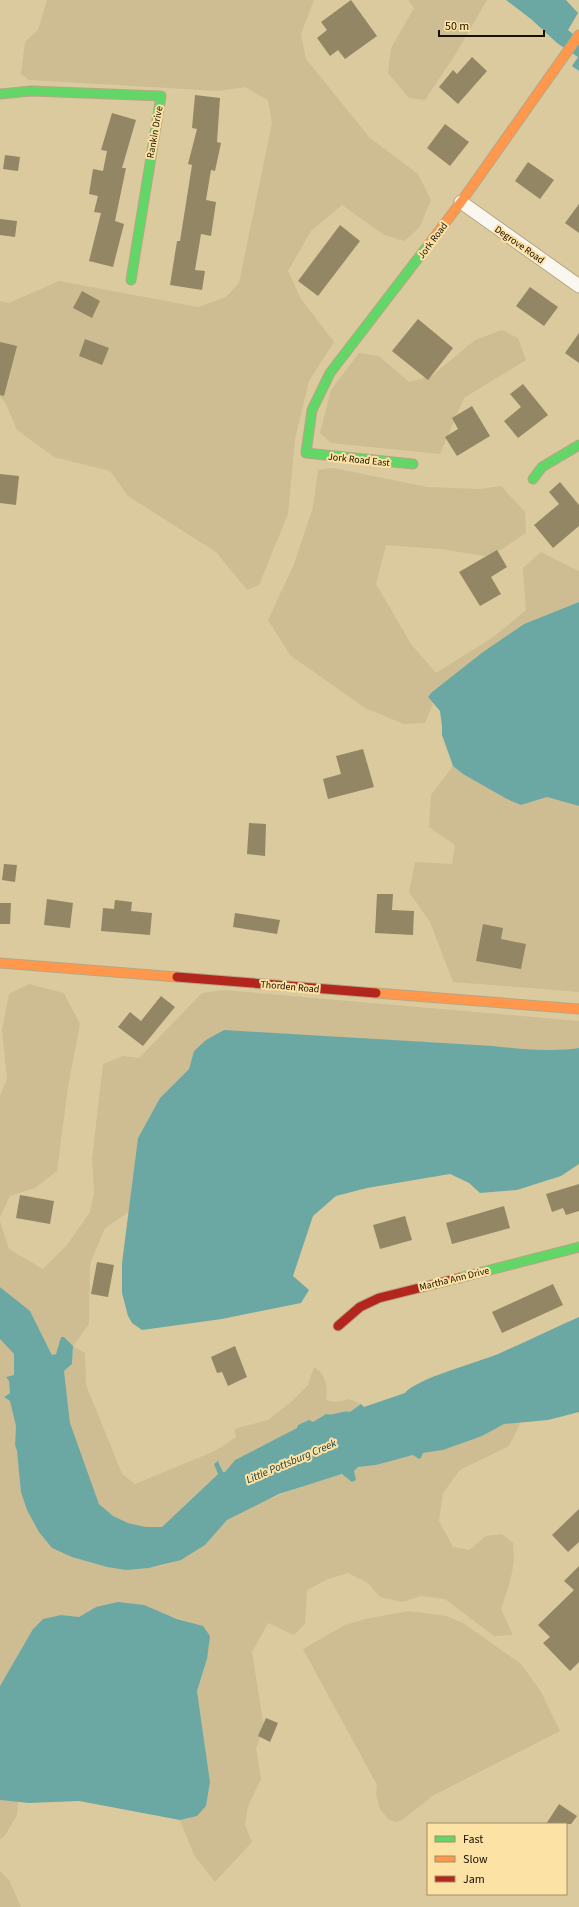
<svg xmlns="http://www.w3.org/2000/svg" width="579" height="1907" font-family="'Source Sans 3',sans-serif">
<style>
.green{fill:#cebc92}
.water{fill:#6ba8a4}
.building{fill:#938665}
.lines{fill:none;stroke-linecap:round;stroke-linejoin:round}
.street-casing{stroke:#b6a785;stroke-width:15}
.fast-casing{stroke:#b6a785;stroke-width:11}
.slow-casing{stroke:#b6a785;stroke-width:11}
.jam-casing{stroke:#b6a785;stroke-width:11}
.street{stroke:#faf7f1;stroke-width:13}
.fast{stroke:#63d668;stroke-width:9}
.slow{stroke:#ff974d;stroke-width:9}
.jam{stroke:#b3261e;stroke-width:9}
.labels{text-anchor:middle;stroke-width:4;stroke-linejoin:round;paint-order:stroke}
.street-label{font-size:10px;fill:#190f00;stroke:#fde2a5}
.water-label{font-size:11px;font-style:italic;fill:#0d393f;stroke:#fde2a5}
</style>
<rect width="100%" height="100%" fill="#dcca9f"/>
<g class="green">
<path d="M47,0H314L301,34L306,59L370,138L418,174L431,200L420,227L404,241L384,235L342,205L311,231L288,271L301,299L334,342L309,381L295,439L288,514L259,585L247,590L216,552L128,496L110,471L54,457L17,430L5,402L0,397V301L9,303L59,281L198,307L226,297L239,283L272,123L268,100L245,87L219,91L29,80L21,74L25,42L38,30Z"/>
<path d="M408,0H487L455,55L425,100L409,98L388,73L391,48L414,8Z"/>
<path d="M502,330L518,338L526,360L464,398L440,454L331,443L320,433L331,390L359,353L379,356L409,382L432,376L475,340Z"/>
<path d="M333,468L427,487L480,489L501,486L525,512L526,533L490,557L441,549L386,545L376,584L411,644L436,673L492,638L526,610L523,568L541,552L579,571V602L524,624L483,652L432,692L428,697L433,704L425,723L404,724L365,708L290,655L268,620L294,564L313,507L318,470Z"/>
<path d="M453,766L463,774L521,805L547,797L579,806V992L453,982L430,922L409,892L415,862L452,864L455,845L429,827L431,795Z"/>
<path d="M29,984L64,993L80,1024L68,1087L57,1171L35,1188L10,1196L0,1217V1096L7,1079L2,1030L9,994Z"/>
<path d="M223,990L579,1021V1048C550,1052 521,1049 493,1046L194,1051L189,1069L160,1098L138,1138L129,1212L105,1228L90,1264L89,1324L73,1346L85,1353L86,1385L122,1474L135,1484L215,1451L236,1437L234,1429L268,1420L291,1402L308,1385L314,1367C326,1374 328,1387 326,1400L335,1402L349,1399L361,1404L350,1412C341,1410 335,1416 326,1414L313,1422L297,1428L235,1460L225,1472H223L219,1461L218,1473L162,1527H146L128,1523L113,1516L99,1504L70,1423L64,1371L72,1364L73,1346L61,1337L56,1354L53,1356L30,1311L0,1287V1221L9,1249L43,1269L67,1245L90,1212L94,1193L92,1159L103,1064L123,1056L139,1058L202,993Z"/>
<path d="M0,1339L14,1354V1375L6,1377L9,1381L10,1393L5,1395L10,1401L16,1426L15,1445L52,1548C101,1570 158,1582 204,1545C213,1538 218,1527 227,1520C233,1516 242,1513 248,1509C282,1492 318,1481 354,1471L358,1467L376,1465L413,1455L421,1458L423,1453L443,1450L482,1436L504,1424L521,1422L509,1446L460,1470L443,1493L439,1521L453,1547L469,1550L486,1536L502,1534L513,1543C516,1568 509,1586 501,1609L513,1635L494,1636L445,1599L421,1596L402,1602L380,1597L368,1583L348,1573L328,1579L307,1590L305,1624L294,1635L268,1623L252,1652L264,1727L256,1748L261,1779L248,1806L245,1825L252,1842L215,1882L194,1855L180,1820L197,1816L206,1806L210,1782L197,1691L207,1659L192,1623L165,1614L96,1607L79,1617L61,1615L43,1619L33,1629L0,1686Z"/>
<path d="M409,1611L446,1616L463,1623L521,1664L540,1690L560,1731L434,1795L402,1820L395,1822L388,1819L380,1809L376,1794L377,1785L303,1649L345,1625L365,1619Z"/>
<path d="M0,1800L18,1802L17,1815L4,1837L0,1839Z"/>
<path d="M0,1871L9,1880L21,1907H0Z"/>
</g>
<g class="water">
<path d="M506,0H566L578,13L568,30L579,39V71L572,66L578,57L557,43L531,19Z"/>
<path d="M579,602V806L547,797L521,805L507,799L463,774L453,766L442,735V726L440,711L428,697L432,692L483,652L524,624Z"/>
<path d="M224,1030L493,1046C521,1049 550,1052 579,1048V1164L561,1176L517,1190L480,1193L469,1183L450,1174L367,1188L336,1196L313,1216L293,1276L309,1290L301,1303L222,1319L142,1330L132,1323L128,1316L122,1293V1263L138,1138L160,1098L189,1069L194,1051L206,1040Z"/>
<path d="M0,1287L30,1311L52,1355L56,1354L61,1337H64L73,1346L72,1364L64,1371L70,1423L99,1504L113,1516L128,1523L146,1527H162L218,1474L214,1464L218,1461L223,1472H225L235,1460L297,1428L298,1425L309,1420L313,1422L326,1414C335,1416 341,1410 350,1412L361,1404L364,1407L405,1393C415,1379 479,1362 498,1354C525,1342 552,1329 579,1317V1412L548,1420L504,1424L482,1436L443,1450L423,1453L421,1458L419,1459L413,1455L376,1465L358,1467L354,1471L356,1480L352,1482L342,1474L279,1494L227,1520L205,1545L181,1560L149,1568L126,1570L107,1567L72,1557L52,1548L39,1532L27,1510L21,1492L17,1451L15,1445L16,1426L10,1401L4,1397L10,1393L9,1381L6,1377L14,1375V1354L0,1339Z"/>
<path d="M118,1602L144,1605L177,1619L203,1626L210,1636L207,1659L197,1691L210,1782L206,1806L197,1816L180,1820L79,1801L29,1803L0,1800V1686L33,1629L43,1619L61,1615L79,1617L96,1607Z"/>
</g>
<g class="building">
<path d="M351,0L377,36L345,59L338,50L330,56L317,38L327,30L321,22Z"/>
<path d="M472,57L487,71L458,104L439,87L453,70L457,74Z"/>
<path d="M195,95L220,98L217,142L221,143L215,171L211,170L206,200L216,202L211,236L201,234L195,270L205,271L202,290L170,285L177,241H180L192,165L188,164L197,129L192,128Z"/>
<path d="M112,113L136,120L122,168H126L115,221L124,224L113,267L89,261L101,213L94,212L98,196L89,194L93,169L103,171L107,151L101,150Z"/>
<path d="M445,124L469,142L450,166L427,148Z"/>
<path d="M5,155L20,157L18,171L3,169Z"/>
<path d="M528,162L554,180L540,199L515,181Z"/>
<path d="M579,204V233L565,223Z"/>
<path d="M0,219L17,221L15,237L0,235Z"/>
<path d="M340,225L360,241L318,296L298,281Z"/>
<path d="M530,287L558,307L544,326L516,306Z"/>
<path d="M82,291L100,301L92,318L73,308Z"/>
<path d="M418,319L453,348L428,380L392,351Z"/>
<path d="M579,333V363L565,353Z"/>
<path d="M85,339L109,348L102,365L79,356Z"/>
<path d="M0,342L17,346L4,396L0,395Z"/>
<path d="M523,384L548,415L518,438L504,421L521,407L510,394Z"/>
<path d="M472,406L490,436L457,456L445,437L458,429L452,418Z"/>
<path d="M0,474L19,476L16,505L0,503Z"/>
<path d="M560,482L579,505V526L553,548L534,525L559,504L549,492Z"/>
<path d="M497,550L507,567L491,577L501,594L480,606L459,572Z"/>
<path d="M363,749L374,787L328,799L323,779L341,774L336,756Z"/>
<path d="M249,823L266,824L265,856L247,854Z"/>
<path d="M4,864L17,865L15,882L2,880Z"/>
<path d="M377,894H393L392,910L414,911L413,935L375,933Z"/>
<path d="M47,899L73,903L70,928L44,925Z"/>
<path d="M115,900L132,902L131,911L152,913L150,935L101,931L103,908L114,909Z"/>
<path d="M0,903H11L10,924H0Z"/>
<path d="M235,913L280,920L277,934L233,927Z"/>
<path d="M483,924L503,928L501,939L526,944L521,969L476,961Z"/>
<path d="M161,996L175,1007L143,1046L118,1027L130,1012L141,1021Z"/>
<path d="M579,1184V1211L566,1215L563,1208L552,1212L546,1194Z"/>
<path d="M20,1195L54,1201L50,1224L16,1218Z"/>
<path d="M504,1206L510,1228L452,1244L446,1223Z"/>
<path d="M405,1216L412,1240L380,1249L373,1225Z"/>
<path d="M97,1262L114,1265L108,1297L91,1294Z"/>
<path d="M553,1284L563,1305L502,1333L492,1312Z"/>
<path d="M235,1346L247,1377L228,1386L222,1372L217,1373L211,1357Z"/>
<path d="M579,1509V1542L568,1552L552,1535Z"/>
<path d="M579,1566V1662L570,1671L543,1643L550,1637L538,1625L574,1590L564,1581Z"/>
<path d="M266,1718L278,1723L270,1742L258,1736Z"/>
<path d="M559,1804L577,1816L571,1824H546Z"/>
</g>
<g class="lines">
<g class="street-casing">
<path id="street" d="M461,202L579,286"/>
</g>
<g class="fast-casing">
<g id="fast">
<path d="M0,94L31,91L161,96L131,280"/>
<path d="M413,464L306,453L312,410L330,373L429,244"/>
<path d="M533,479L542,467L579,445"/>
<path d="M459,1278L579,1247"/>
</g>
</g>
<g class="slow-casing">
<g id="slow">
<path d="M429,244L461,202L579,35"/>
<path d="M0,963L177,977"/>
<path d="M376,993L579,1009"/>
</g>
</g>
<g class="jam-casing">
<g id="jam">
<path d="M177,977L376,993"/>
<path d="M338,1326L360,1307L379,1298L459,1278"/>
</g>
</g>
<use href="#street" class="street"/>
<use href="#fast" class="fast"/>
<use href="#slow" class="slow"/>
<use href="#jam" class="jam"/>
</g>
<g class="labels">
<g class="street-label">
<text transform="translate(154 132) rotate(-80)" y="4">Rankin Drive</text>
<text transform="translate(432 240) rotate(-53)" y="4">Jork Road</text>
<text transform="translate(520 244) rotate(35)" y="4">Degrove Road</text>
<text transform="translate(359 459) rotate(6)" y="4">Jork Road East</text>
<text transform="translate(290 986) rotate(5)" y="4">Thorden Road</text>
<text transform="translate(454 1278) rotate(-14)" y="4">Martha Ann Drive</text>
</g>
<g class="water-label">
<text transform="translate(291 1461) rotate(-23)" y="4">Little Pottsburg Creek</text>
</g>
</g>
<rect x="427" y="1823" width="140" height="72" fill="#fde2a5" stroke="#a28e63"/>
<rect x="435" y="1836" width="20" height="6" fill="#63d668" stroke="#a28e63"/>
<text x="463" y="1843" font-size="12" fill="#190f00">Fast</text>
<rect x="435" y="1856" width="20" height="6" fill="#ff974d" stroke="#a28e63"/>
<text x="463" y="1863" font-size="12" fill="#190f00">Slow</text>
<rect x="435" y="1876" width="20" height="6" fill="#b3261e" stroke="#a28e63"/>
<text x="463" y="1883" font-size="12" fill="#190f00">Jam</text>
<path d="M439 30v6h105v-6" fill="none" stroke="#190f00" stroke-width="2"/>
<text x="445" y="30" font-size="12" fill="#190f00" stroke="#fde2a5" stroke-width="3" paint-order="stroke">50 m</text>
</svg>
